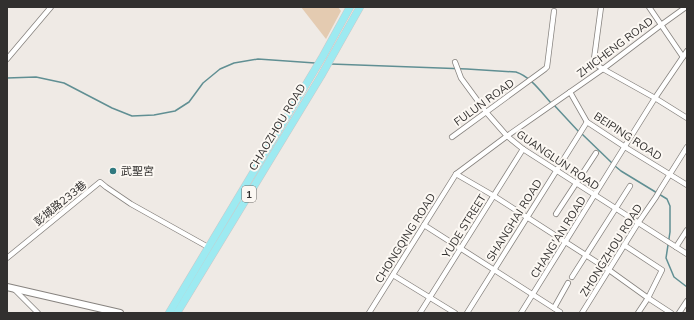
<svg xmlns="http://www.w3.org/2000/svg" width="694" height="320" font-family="Mulish,'Noto Sans TC',sans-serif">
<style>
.green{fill:#e4cbb1}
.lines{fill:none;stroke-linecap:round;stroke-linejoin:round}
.stream{stroke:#608f93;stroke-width:1.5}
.street-casing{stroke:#87837f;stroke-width:6}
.secondary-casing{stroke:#87837f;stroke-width:8}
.primary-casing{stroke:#cac9c9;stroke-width:8}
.street{stroke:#fff;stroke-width:4.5}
.secondary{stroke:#fff;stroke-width:6}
.primary{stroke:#9deaf1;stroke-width:7}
.poi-dot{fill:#30797f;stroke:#fcf8f3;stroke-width:1.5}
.labels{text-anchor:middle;stroke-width:4;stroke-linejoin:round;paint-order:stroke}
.shield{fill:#fcf8f3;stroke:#6f6c6a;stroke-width:1}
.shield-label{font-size:10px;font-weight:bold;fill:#32302f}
.street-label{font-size:11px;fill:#32302f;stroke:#fcf8f3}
.poi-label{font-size:11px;fill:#32302f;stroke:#fcf8f3;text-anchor:start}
</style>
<rect width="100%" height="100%" fill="#efeae5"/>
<path class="green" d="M301,7H338L341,11L326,39Z"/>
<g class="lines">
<g class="stream">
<path d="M331,64L467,69L516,72C531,77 541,92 551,103"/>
<path d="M7,78L36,77L64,83L112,108L132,116L154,115L175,111L189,102L203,83L220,69L234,63L258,59L315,63"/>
<path d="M554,105L579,132"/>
<path d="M582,134L612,163"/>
<path d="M615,166L621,171L667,199L670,206V232L666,258L674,277L687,287"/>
</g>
<g class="street-casing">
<g id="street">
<path d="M601,7L594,59L597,65L603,69L655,98L687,118"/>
<path d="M649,7L683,57"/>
<path d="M7,59L51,7"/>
<path d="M455,62L461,78L486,112L507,136L523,149L687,254"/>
<path d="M570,92L587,122L625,147L687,185"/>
<path d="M452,137L545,69L547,67L554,11"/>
<path d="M456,174L494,196L609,270L648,298L671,313"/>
<path d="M556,214L596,153"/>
<path d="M424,225L560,312"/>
<path d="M624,245L662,270L648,298L638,313"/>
<path d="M676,247L687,230"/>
<path d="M7,258L100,182L106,187L131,204L208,247"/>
<path d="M393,275L455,313"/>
<path d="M572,277L630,186"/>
<path d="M14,289L38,313"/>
<path d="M554,308L568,283"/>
<path d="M369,313L456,174L507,136L603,69L661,25L686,7"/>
<path d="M420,313L523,149"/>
<path d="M467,313L587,122"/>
<path d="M521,313L610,170L655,98L687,51"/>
<path d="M582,313L638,223L656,197L660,190L687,147"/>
<path d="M679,313L687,301"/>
</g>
</g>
<g class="secondary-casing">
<path id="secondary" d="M7,287L120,313"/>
</g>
<g class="primary-casing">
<g id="primary">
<path d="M169,313L323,56L350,7"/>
<path d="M177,313L321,76L360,7"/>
</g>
</g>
<use href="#street" class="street"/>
<use href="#secondary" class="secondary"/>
<use href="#primary" class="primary"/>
</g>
<circle class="poi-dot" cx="113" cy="171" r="4"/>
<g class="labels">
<rect class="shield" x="242" y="186" width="14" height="16" rx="3"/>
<g class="shield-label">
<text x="249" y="198">1</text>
</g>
<g class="street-label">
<text transform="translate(615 47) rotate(-37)" y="4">ZHICHENG ROAD</text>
<text transform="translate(484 102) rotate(-36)" y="4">FULUN ROAD</text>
<text transform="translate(277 127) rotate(-59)" y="4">CHAOZHOU ROAD</text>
<text transform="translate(628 136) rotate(33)" y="4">BEIPING ROAD</text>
<text transform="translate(558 160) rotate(34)" y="4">GUANGLUN ROAD</text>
<text transform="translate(60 203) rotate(-39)" y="4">彭城路233巷</text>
<text transform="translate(514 220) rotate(-58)" y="4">SHANGHAI ROAD</text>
<text transform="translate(464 226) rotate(-58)" y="4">YUDE STREET</text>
<text transform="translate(558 237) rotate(-58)" y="4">CHANG'AN ROAD</text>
<text transform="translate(405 238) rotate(-58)" y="4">CHONGQING ROAD</text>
<text transform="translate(611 250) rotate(-58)" y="4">ZHONGZHOU ROAD</text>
</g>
<g class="poi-label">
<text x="121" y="175">武聖宮</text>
</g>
</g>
<rect width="694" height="320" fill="none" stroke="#32302f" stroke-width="16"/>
</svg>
